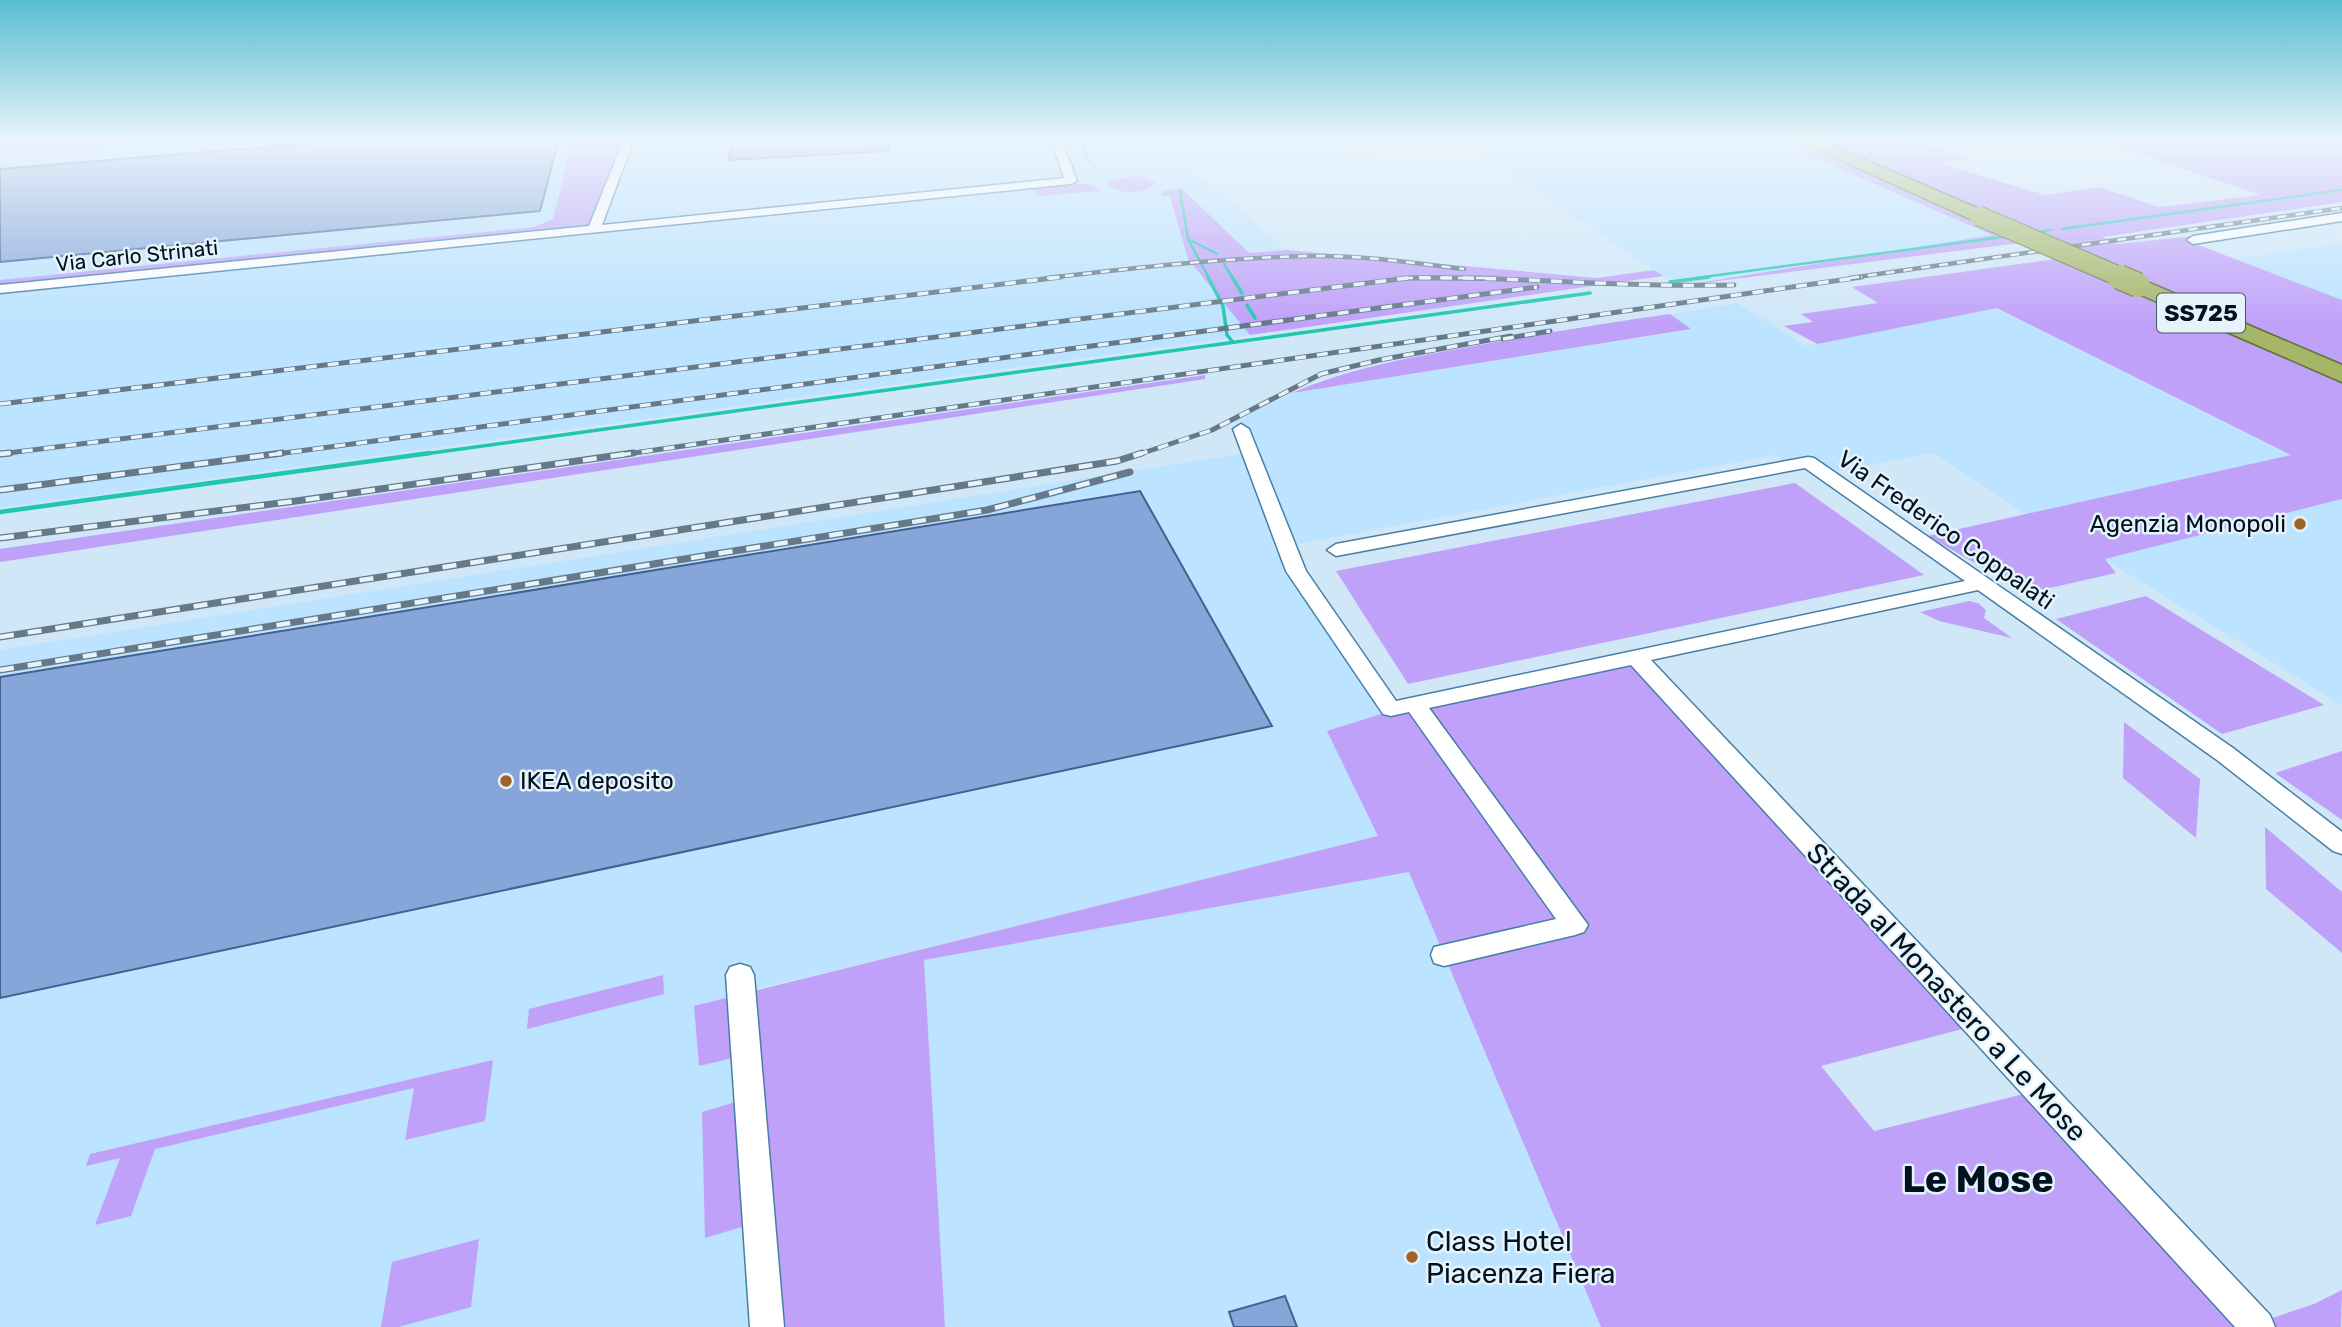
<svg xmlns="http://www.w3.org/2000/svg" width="2342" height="1327" font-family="Rubik,sans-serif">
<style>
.built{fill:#bce3ff}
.green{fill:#c0a1f9}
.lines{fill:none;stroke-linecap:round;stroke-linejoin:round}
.stream-far2{stroke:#20c7af;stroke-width:2.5}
.stream-far1{stroke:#20c7af;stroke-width:3.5}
.stream{stroke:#20c7af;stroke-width:4.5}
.building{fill:#86a6d9;stroke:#43608f;stroke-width:2}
.minor-casing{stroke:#467fa5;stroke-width:3}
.trunk-casing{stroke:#5d7035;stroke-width:3}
.minor{fill:#fff;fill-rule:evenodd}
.trunk{fill:#a6b667;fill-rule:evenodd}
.rail-far2-casing{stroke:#657988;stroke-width:4.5}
.rail-far1-casing{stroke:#657988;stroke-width:5}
.rail-casing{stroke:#657988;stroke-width:7}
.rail-far2{stroke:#e7f3fb;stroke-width:2.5;stroke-dasharray:9;stroke-linecap:butt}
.rail-far1{stroke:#e7f3fb;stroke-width:3.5;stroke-dasharray:11;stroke-linecap:butt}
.rail{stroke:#e7f3fb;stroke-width:4.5;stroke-dasharray:14;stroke-linecap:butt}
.trunk-bridge-far1-casing{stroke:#5d7035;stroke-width:21;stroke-linecap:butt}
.trunk-bridge-casing{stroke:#5d7035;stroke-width:26;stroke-linecap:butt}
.trunk-bridge-far1{stroke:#a6b667;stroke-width:19}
.trunk-bridge{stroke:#a6b667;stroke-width:24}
.poi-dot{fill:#a16229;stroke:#e7f3fb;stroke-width:2.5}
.labels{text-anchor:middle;stroke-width:5;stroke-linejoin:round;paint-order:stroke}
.far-street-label{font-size:21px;fill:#00111f;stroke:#e7f3fb}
.shield{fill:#e7f3fb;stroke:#455561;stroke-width:2}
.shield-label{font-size:23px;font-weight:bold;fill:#00111f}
.poi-label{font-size:24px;fill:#00111f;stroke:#e7f3fb;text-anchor:end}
.street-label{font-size:24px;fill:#00111f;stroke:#e7f3fb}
.near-street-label{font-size:28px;fill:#00111f;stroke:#e7f3fb}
.near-poi-label{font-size:28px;fill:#00111f;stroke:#e7f3fb;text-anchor:start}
.near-district-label{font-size:38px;font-weight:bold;fill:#00111f;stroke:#e7f3fb}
</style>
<rect width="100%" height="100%" fill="#d0e7f8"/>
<g class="built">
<path d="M0,139H1787L1800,145L1801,152L1994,235L1686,285L1663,276L1468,145L1187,171L1217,187L1287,250L1188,259L1250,335L0,508Z"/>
<path d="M2342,243V300L2235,259Z"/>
<path d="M1737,303L1806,346L1997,308L2293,455L2028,515L1932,453L1816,475L1804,466L1794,468L1775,455L1292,545L1391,711L1327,731L1379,836L745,992L767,1327H0V650L1246,453L1235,421L1292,393L1690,330L1670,314Z"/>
<path d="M2342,499V705L2104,559Z"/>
<path d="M1409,872L1601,1327H945L924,960Z"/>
</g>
<g class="green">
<path d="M0,139H185L0,154Z"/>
<path d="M573,139H630L594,230L0,290V280L534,227L553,219Z"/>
<path d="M1809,139H1897L1908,144L1923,142L1968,159L1940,163L2045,195L2100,187L2159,207L2261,195L2095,139H2342V202L2102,237L2118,244L2268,228L2188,241L2342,300V364L2080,256L2020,243L1686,285L1992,235L1801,152L1800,145L1839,154Z"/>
<path d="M1131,176C1140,177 1150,176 1155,184C1143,195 1121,194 1108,186V182Z"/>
<path d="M1063,182L1092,185L1101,191L1037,196L1029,185Z"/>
<path d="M1181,188L1249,253L1287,250L1597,278L1654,270L1663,276L1250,335L1188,259L1170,196H1160L1163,191Z"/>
<path d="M2063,258L2342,382V499L2105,559L2116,573L2027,593L1928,536L2291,455L1997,308L1817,344L1784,326L1813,322L1801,314L1878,303L1852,287Z"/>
<path d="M1670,314L1691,329L1292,393C1352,367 1414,357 1479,345C1542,334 1606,323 1670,314Z"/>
<path d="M1205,375V379L0,562V549Z"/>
<path d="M1795,483L1924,575L1408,684L1336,571Z"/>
<path d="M2146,596L2324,705L2222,734L2056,619Z"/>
<path d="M1969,601L1978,603L1986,610L1984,618L2012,638L1939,621L1920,612Z"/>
<path d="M1631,658L1970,1027L1821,1066L1874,1131L2032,1092L2249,1327H1601L1409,872L924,960L945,1327H767L758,1222L705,1238L702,1112L749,1098L746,1055L699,1066L694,1006L1378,836L1327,731L1391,711Z"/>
<path d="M2124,722L2200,779L2196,838L2123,778Z"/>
<path d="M2342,751V820L2275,773Z"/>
<path d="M2265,827L2342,892V953L2266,889Z"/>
<path d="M663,975L664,994L527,1029L529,1009Z"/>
<path d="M493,1060L485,1121L405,1140L414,1088L155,1149L131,1216L95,1225L120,1158L86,1166L90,1154Z"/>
<path d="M479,1239L471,1307L399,1327H381L392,1262Z"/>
<path d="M2342,1290L2341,1327H2268L2263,1321L2314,1304Z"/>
</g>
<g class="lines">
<g class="stream-far2">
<path d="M1080,140L1089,161"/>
<path d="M1180,191L1188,239L1209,278"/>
<path d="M2062,229L2342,190"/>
<path d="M2033,233L2051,230"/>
<path d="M1188,239L1217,254"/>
<path d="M1224,264L1233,278"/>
<path d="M1696,278L2010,236"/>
</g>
<g class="stream-far1">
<path d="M1208,277L1223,306L1227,335L1232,341"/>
<path d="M1232,277L1242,293"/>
<path d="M1670,282L1709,277"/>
<path d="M1247,305L1255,318"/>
<path d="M417,455L1590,293"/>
</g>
<path class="stream" d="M0,512L430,453"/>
</g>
<g class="building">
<path d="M365,139H559L540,211L0,262V169Z"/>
<path d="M733,139H888V151L728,160Z"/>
<path d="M1140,491L1272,726L0,998V677Z"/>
<path d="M1285,1296L1297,1327H1234L1229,1312Z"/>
</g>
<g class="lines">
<g class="minor-casing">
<g id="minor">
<path d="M624,139H634L602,225L1064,178L1051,139H1061L1077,181L1071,184L0,293V285L589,226Z"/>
<path d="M2342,213V221L2193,244L2187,240L2193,236Z"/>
<path d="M1241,424L1249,429L1306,571L1396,701L1965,581L1805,468L1336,556L1327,550L1336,544L1808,457L1814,458L2233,748L2342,832V854L2333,851L2217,760L1978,590L1651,660L2270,1315L2275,1327H2235L1631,665L1429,708L1588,925L1584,932L1575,935L1444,966L1434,963L1431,955L1434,947L1556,919L1409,712L1391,716L1383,714L1286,571L1233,429Z"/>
<path d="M740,964L750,967L754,975L784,1327H750L726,975L730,967Z"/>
</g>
</g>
<g class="trunk-casing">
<g id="trunk">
<path d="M1794,139H1817L1986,212L1989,216L1986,220H1972Z"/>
<path d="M2138,278L2342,365V382L2130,290L2127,285L2130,280Z"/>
</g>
</g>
<use href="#minor" class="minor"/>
<use href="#trunk" class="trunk"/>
<g class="rail-far2-casing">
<g id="rail-far2">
<path d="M1047,278C1134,268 1221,258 1309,256C1361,255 1413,263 1464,269"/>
<path d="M1404,278H1495"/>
<path d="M1850,278L2342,208"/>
</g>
</g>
<g class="rail-far1-casing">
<g id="rail-far1">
<path d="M1503,339L1550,331"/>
<path d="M0,404L1061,277"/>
<path d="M0,454L1408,278C1517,276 1625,288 1734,285"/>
<path d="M269,455L1537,287"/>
<path d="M620,455L1862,277"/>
<path d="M1137,455L1212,430L1321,374L1379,360L1511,336"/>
</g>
</g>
<g class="rail-casing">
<g id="rail">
<path d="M0,454L10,453"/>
<path d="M0,490L282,453"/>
<path d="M0,538L296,501L633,453"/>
<path d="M0,637L1117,461L1142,453"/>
<path d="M0,670L987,510L1130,472"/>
</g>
</g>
<use href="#rail-far2" class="rail-far2"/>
<use href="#rail-far1" class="rail-far1"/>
<use href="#rail" class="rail"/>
<g class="trunk-bridge-far1-casing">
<path id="trunk-bridge-far1" d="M1979,216L2123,278"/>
</g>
<g class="trunk-bridge-casing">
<path id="trunk-bridge" d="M2119,277L2138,285"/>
</g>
<use href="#trunk-bridge-far1" class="trunk-bridge-far1"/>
<use href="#trunk-bridge" class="trunk-bridge"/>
</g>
<linearGradient id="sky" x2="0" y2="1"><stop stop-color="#58bcd1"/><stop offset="0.43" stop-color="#eaf4fc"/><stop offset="1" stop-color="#eaf4fc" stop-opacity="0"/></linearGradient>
<rect width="2342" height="325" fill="url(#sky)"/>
<g class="poi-dot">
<circle cx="2300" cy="524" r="7"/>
<circle cx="506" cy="781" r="7"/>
<circle cx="1412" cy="1257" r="7"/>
</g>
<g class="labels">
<g class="far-street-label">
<text transform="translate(137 256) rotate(-6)" y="7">Via Carlo Strinati</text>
</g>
<rect class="shield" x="2157" y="293.5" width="88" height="39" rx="5"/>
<g class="shield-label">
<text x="2201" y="321">SS725</text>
</g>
<g class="poi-label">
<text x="2286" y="532">Agenzia Monopoli</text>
<text x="520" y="789" text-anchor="start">IKEA deposito</text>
</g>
<g class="street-label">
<text transform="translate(1946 530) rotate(35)" y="8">Via Frederico Coppalati</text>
</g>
<g class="near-street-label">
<text transform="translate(1947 992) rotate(47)" y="10">Strada al Monastero a Le Mose</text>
</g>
<g class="near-poi-label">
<text x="1426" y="1251">Class Hotel<tspan x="1426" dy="32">Piacenza Fiera</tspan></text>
</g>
<g class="near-district-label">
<text x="1978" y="1192">Le Mose</text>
</g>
</g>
</svg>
